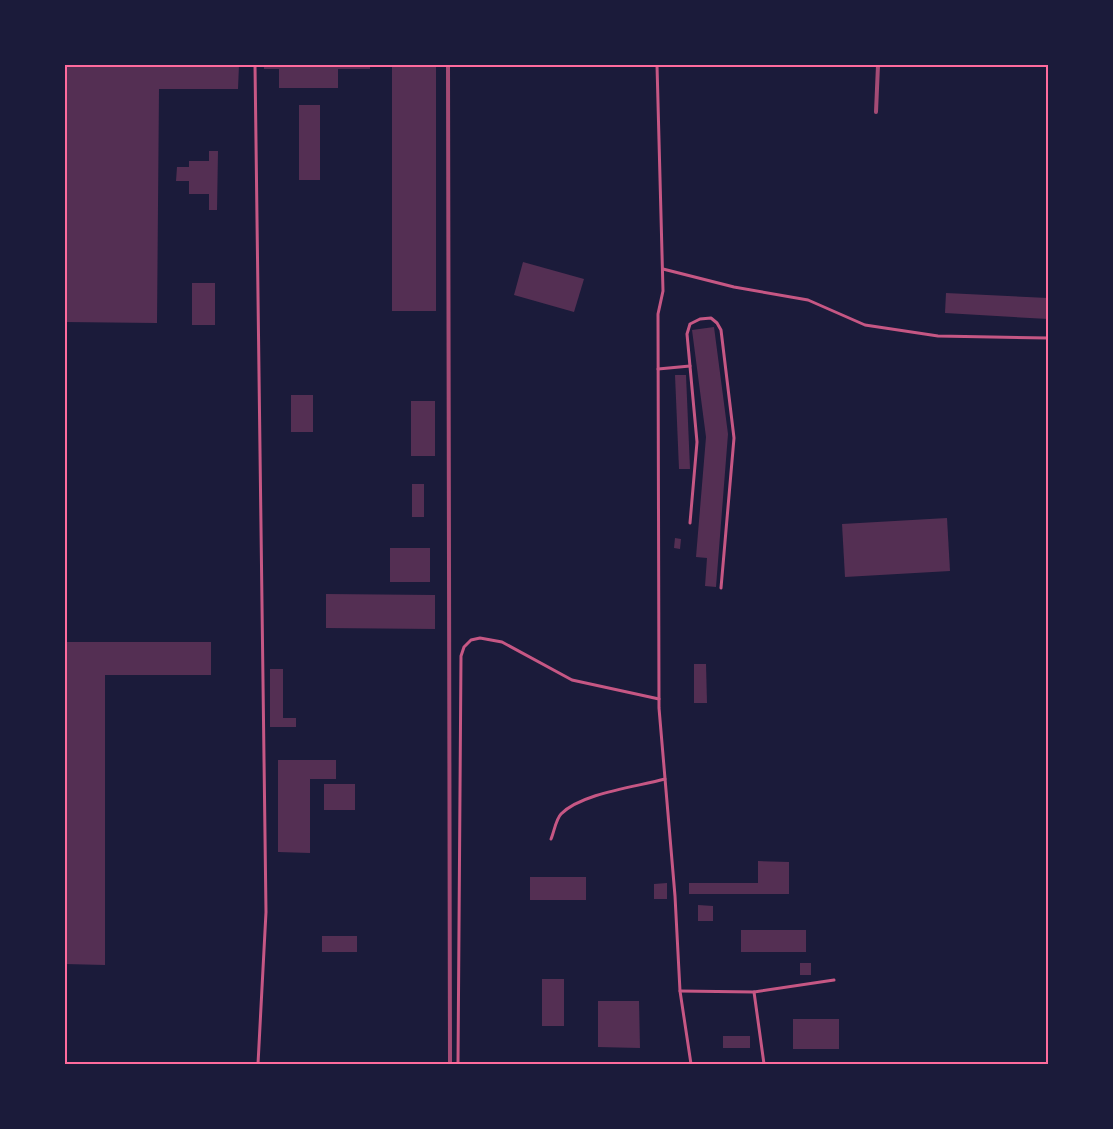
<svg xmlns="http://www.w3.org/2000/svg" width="1113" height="1129" font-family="'Source Sans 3',sans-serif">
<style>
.building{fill:#542f53}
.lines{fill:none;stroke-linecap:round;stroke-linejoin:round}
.service{stroke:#c65784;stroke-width:3}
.rail{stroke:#a44b75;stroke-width:4}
.neatline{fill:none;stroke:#ff6b9d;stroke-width:2}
</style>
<rect width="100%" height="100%" fill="#1b1b3a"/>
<g class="building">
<path d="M65,65H239L238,89H159L157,323L65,322Z"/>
<path d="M264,65H370V69H338V88H279V69H264Z"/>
<rect x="392" y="65" width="44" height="246"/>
<rect x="299" y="105" width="21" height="75"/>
<path d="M209,151H218L217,210H209V194H189V181H176L177,167H189V161H209Z"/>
<path d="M523,262L584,279L574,312L514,295Z"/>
<rect x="192" y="283" width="23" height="42"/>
<path d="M946,293L1048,298V319L945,313Z"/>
<path d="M714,327L728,434L716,587L705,586L707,558L696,557L706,437L692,330Z"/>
<path d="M675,375H686L690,469H679Z"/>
<rect x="291" y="395" width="22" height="37"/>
<rect x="411" y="401" width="24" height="55"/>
<rect x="412" y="484" width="12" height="33"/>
<path d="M947,518L950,571L845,577L842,524Z"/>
<path d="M675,538L681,539L680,549L674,548Z"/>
<rect x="390" y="548" width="40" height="34"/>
<path d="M326,594L435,595V629L326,628Z"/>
<path d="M65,642H211V675H105V965L65,964Z"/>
<path d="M694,664H706L707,703H694Z"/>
<path d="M270,669H283V718H296V727H270Z"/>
<path d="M278,760H336V779H310V853L278,852Z"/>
<rect x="324" y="784" width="31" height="26"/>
<path d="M758,861L789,862V894H689V883H758Z"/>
<rect x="530" y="877" width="56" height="23"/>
<path d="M667,883V899H654V884Z"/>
<path d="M698,905L713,906V921H698Z"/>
<rect x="741" y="930" width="65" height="22"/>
<rect x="322" y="936" width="35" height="16"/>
<rect x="800" y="963" width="11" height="12"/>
<rect x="542" y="979" width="22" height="47"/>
<path d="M598,1001H639L640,1048L598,1047Z"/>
<rect x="793" y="1019" width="46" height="30"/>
<rect x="723" y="1036" width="27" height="12"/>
</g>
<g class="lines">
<g class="service">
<path d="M255,65L266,912L258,1064"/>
<path d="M657,65L663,291L658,314L659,708L675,896L680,991L691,1064"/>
<path d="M663,269L734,287L808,300L865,325L938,336L1048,338"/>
<path d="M658,369L690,366"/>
<path d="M690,523L697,442L687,334L690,324L700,319L711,318L717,323L721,330L734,438L721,588"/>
<path d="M551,839C554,832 556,819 561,814C582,793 636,787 665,779"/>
<path d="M680,991L754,992L834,980"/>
<path d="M754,992L764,1064"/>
<path d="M458,1064L461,656L464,647L471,640L480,638L502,642L572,680L659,699"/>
</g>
<g class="rail">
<path d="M448,65L450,1064"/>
<path d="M876,112L878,65"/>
</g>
</g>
<rect width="1113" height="1129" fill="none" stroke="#1b1b3a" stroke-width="132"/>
<rect x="66" y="66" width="981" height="997" class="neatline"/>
</svg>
